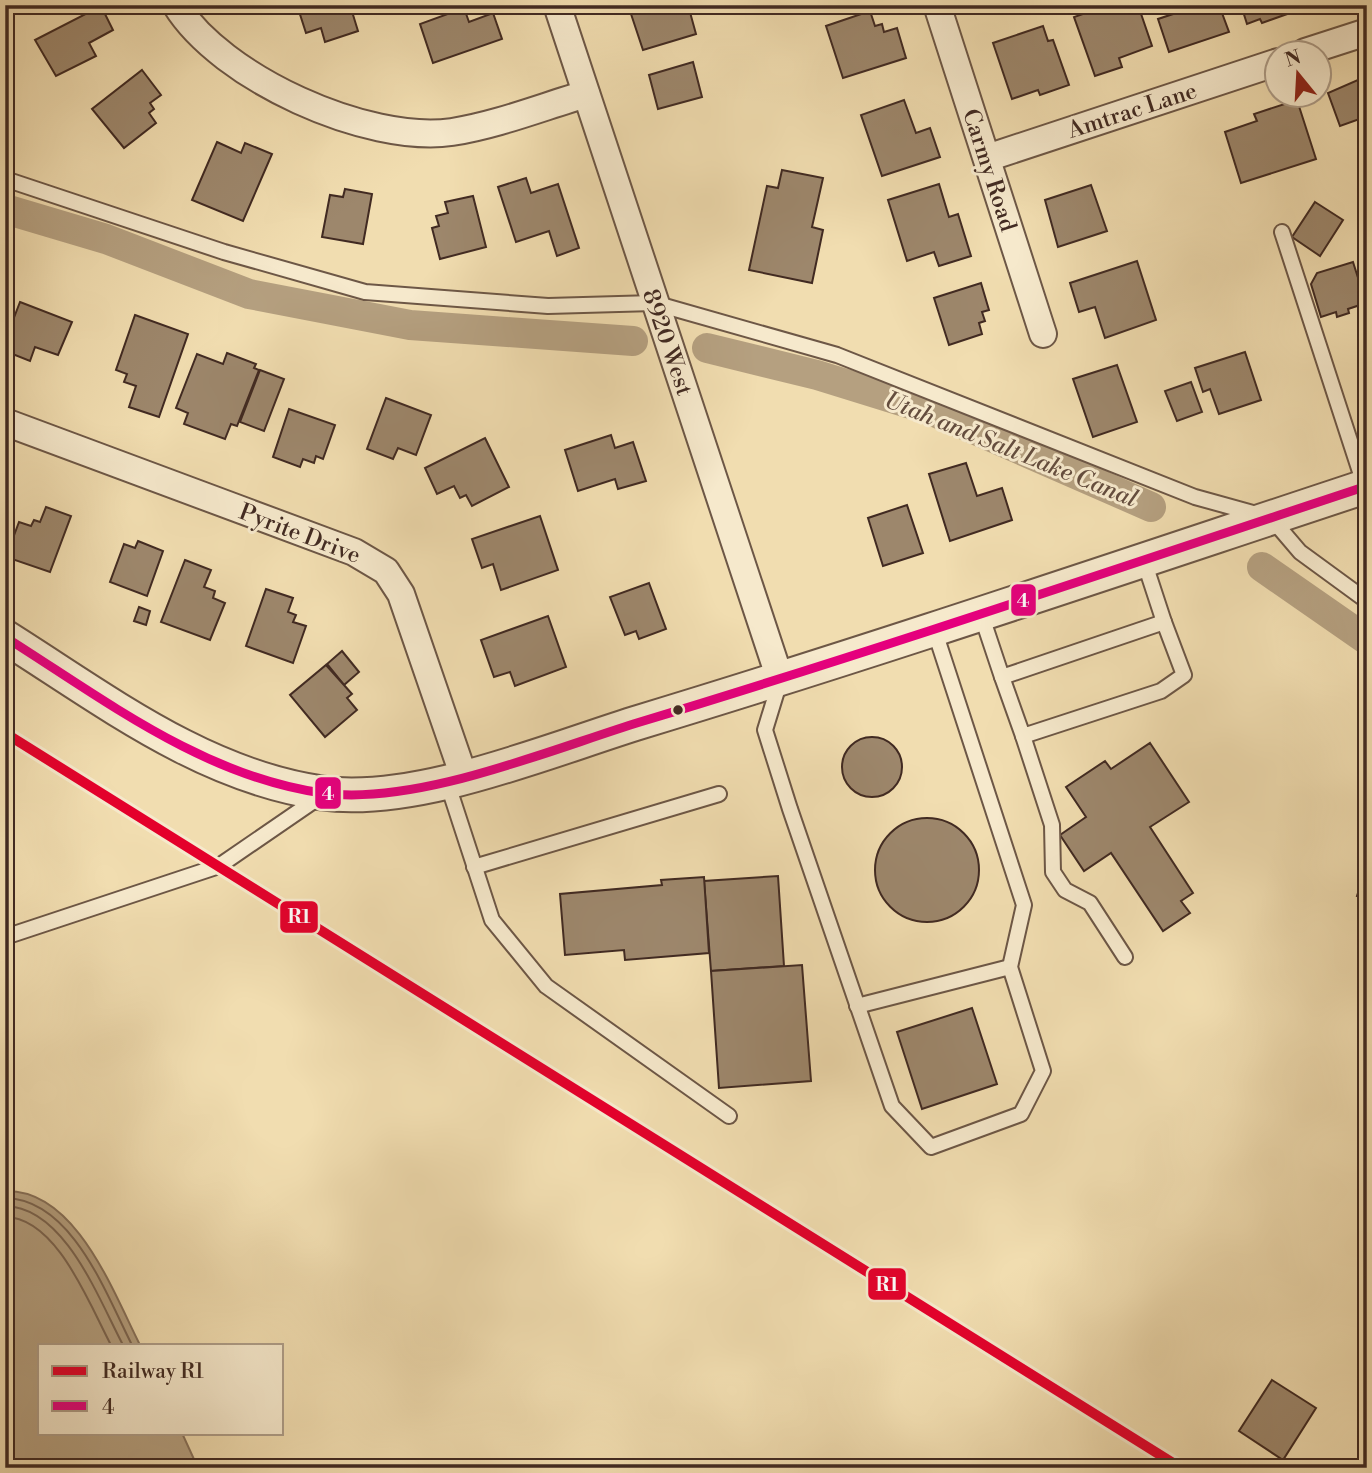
<svg xmlns="http://www.w3.org/2000/svg" width="1372" height="1473" font-family="'Libre Bodoni',serif">
<style>
.water{fill:#b5a080;stroke:#87715a;stroke-width:2}
.lines{fill:none;stroke-linecap:round;stroke-linejoin:round}
.shore{stroke:#7b6551;stroke-width:2}
.canal{stroke:#b5a080;stroke-width:30}
.building{fill:#9d876c;stroke:#412a22;stroke-width:2}
.service-casing{stroke:#6d5746;stroke-width:18}
.minor-casing{stroke:#6d5746;stroke-width:30}
.tertiary-casing{stroke:#6d5746;stroke-width:37}
.service{stroke:#f6e9cc;stroke-width:14}
.minor{stroke:#f6e9cc;stroke-width:26}
.tertiary{stroke:#f6e9cc;stroke-width:33}
.bus-1-casing{stroke:#f6e9cc;stroke-width:14}
.bus-1{stroke:#e5007d;stroke-width:9}
.rail-1-casing{stroke:#f6e9cc;stroke-width:16}
.rail-1{stroke:#e4002b;stroke-width:10}
.bus-dot{fill:#412a22;stroke:#f6e9cc;stroke-width:2.5}
.labels{text-anchor:middle;stroke-width:6;stroke-linejoin:round;paint-order:stroke}
.street-label{font-size:23px;fill:#412a22;stroke:#f6e9cc}
.water-label{font-size:24px;font-style:italic;fill:#644d3e;stroke:#f6e9cc}
.line-badge{stroke:#f6e9cc;stroke-width:2.5}
.badge-label{font-size:19px;text-anchor:middle;font-weight:bold;fill:#fff}
</style>
<rect width="100%" height="100%" fill="#f1ddb0"/>
<filter id="stains"><feTurbulence type="fractalNoise" baseFrequency=".00286" numOctaves="4"/><feColorMatrix values="0 0 0 0 .2 0 0 0 0 .09 0 0 0 0 .02 0 0 0 .5 -.17"/></filter>
<radialGradient id="worn" r=".72"><stop offset=".6" stop-color="#630" stop-opacity="0"/><stop offset="1" stop-color="#630" stop-opacity=".3"/></radialGradient>
<path class="water" d="M5,1191C76,1189 113,1292 140,1345H40V1433H182L198,1468H8L5,1454Z"/>
<g class="lines">
<g class="shore">
<path d="M5,1198C72,1199 106,1294 132,1345"/>
<path d="M5,1206C65,1207 99,1300 123,1345"/>
<path d="M5,1217C57,1217 90,1306 111,1345"/>
</g>
<g class="canal">
<path d="M5,209L106,239L249,294L410,325L633,341"/>
<path d="M707,348L817,375L930,410L1151,507"/>
<path d="M1262,567L1367,640"/>
</g>
</g>
<g class="building">
<path d="M297,5H350L358,31L325,42L321,28L306,33Z"/>
<path d="M660,5H688L696,34L643,50L631,14Z"/>
<path d="M1109,5H1138L1152,46L1119,58L1122,67L1095,76L1074,17Z"/>
<path d="M1170,5H1219L1229,32L1169,52L1158,19L1173,14Z"/>
<path d="M1241,5H1298L1289,8L1290,13L1262,23L1260,19L1247,24Z"/>
<path d="M101,6L113,30L89,43L96,56L56,76L35,40Z"/>
<path d="M464,8L469,22L493,13L502,39L433,63L420,24Z"/>
<path d="M870,11L875,26L882,24L884,32L897,28L906,58L843,78L826,26Z"/>
<path d="M1043,26L1048,41L1053,40L1069,85L1040,95L1038,90L1012,99L993,43Z"/>
<path d="M693,62L702,97L658,109L649,75Z"/>
<path d="M142,70L161,95L150,103L154,109L149,113L156,123L124,148L92,109Z"/>
<path d="M1367,76V123L1365,117L1340,126L1328,93Z"/>
<path d="M904,100L916,133L930,128L940,157L882,176L861,115Z"/>
<path d="M1297,100L1316,159L1241,183L1225,132L1257,121L1254,114Z"/>
<path d="M217,142L241,153L245,143L272,154L243,221L192,200Z"/>
<path d="M782,170L823,178L812,227L823,230L812,283L749,270L767,186L778,188Z"/>
<path d="M526,178L531,193L558,184L579,248L557,256L549,231L516,242L498,187Z"/>
<path d="M939,184L949,217L958,214L971,256L939,266L934,252L907,261L888,200Z"/>
<path d="M1091,185L1107,231L1058,247L1045,200Z"/>
<path d="M345,189L372,194L363,244L322,237L330,195L343,197Z"/>
<path d="M473,196L486,247L440,259L432,228L439,226L436,216L448,213L445,202Z"/>
<path d="M1315,202L1343,220L1320,256L1292,237Z"/>
<path d="M1137,261L1156,320L1105,338L1095,307L1079,312L1070,283Z"/>
<path d="M1353,262L1366,303L1348,309L1349,313L1337,317L1336,312L1321,317L1311,284L1317,273Z"/>
<path d="M981,283L989,310L982,312L985,321L979,323L982,334L949,345L934,298Z"/>
<path d="M20,302L72,322L58,355L35,347L30,361L5,351V341Z"/>
<path d="M135,315L188,334L159,417L129,407L136,386L124,382L127,374L116,370Z"/>
<path d="M1245,352L1261,400L1219,414L1210,389L1203,392L1195,368Z"/>
<path d="M227,353L256,364L254,368L259,370L237,426L231,424L225,439L184,424L188,413L176,408L197,354L223,364Z"/>
<path d="M1117,365L1137,422L1093,437L1073,379Z"/>
<path d="M260,370L284,379L264,431L240,422Z"/>
<path d="M1191,382L1202,412L1177,421L1165,391Z"/>
<path d="M386,398L431,415L416,455L398,448L393,459L367,449Z"/>
<path d="M289,409L335,425L323,459L316,456L314,463L303,459L300,467L273,457Z"/>
<path d="M611,435L615,448L633,442L646,481L618,489L615,479L578,491L565,450Z"/>
<path d="M485,438L509,487L472,506L466,495L460,498L454,486L437,494L425,468Z"/>
<path d="M966,463L977,496L1002,488L1012,520L950,541L929,474Z"/>
<path d="M907,505L923,553L883,566L868,518Z"/>
<path d="M46,507L71,516L50,572L6,557L19,522L31,526L34,520L40,522Z"/>
<path d="M540,516L558,570L501,590L493,564L482,568L472,539Z"/>
<path d="M138,541L163,551L147,596L110,582L124,544L135,548Z"/>
<path d="M185,560L211,570L204,587L215,591L213,598L225,603L210,640L161,622Z"/>
<path d="M649,583L666,629L639,639L636,631L625,635L610,597Z"/>
<path d="M266,589L293,598L288,612L296,615L293,622L306,626L293,663L246,646Z"/>
<path d="M139,607L150,611L146,625L134,621Z"/>
<path d="M548,616L566,667L515,686L510,672L494,677L481,640Z"/>
<path d="M342,651L359,672L344,685L327,664Z"/>
<path d="M326,665L352,694L347,698L357,710L325,737L290,695Z"/>
<circle cx="872" cy="767" r="30"/>
<path d="M1150,743L1189,802L1150,827L1193,893L1181,901L1190,913L1163,931L1111,853L1084,871L1060,835L1086,817L1066,787L1105,761L1111,769Z"/>
<circle cx="927" cy="870" r="52"/>
<path d="M1367,838V898L1357,896L1366,868L1359,866Z"/>
<path d="M778,876L784,966L711,971L704,881Z"/>
<path d="M704,877L709,953L625,960L624,950L565,955L560,894L662,885L661,880Z"/>
<path d="M802,965L811,1081L719,1088L711,971Z"/>
<path d="M972,1008L997,1084L922,1109L897,1032Z"/>
<path d="M1272,1380L1316,1408L1283,1460L1239,1431Z"/>
</g>
<g class="lines">
<g class="service-casing">
<g id="service">
<path d="M5,179L224,252L365,292L548,306L654,303L837,355L1195,497L1271,518L1300,552L1367,601"/>
<path d="M1282,232L1365,487"/>
<path d="M981,614L1002,677L1164,622L1144,561"/>
<path d="M1002,677L1023,736L1161,691L1184,675L1164,622"/>
<path d="M780,681L765,730L790,809L892,1106L931,1147L1021,1114L1043,1071L1010,967L1024,905L934,629"/>
<path d="M1023,736L1052,825L1053,872L1065,890L1090,903L1125,957"/>
<path d="M447,782L492,920L546,986L729,1116"/>
<path d="M474,867L719,794"/>
<path d="M5,937L219,866L321,796"/>
<path d="M857,1006L1010,967"/>
</g>
</g>
<g class="minor-casing">
<g id="minor">
<path d="M176,5C221,78 367,144 452,132C497,125 542,107 586,94"/>
<path d="M557,5L780,679"/>
<path d="M937,5L1043,334"/>
<path d="M1305,52L1367,32"/>
<path d="M987,158L1278,62"/>
<path d="M5,422L354,552L386,571L401,594L464,777"/>
</g>
</g>
<g class="tertiary-casing">
<path id="tertiary" d="M5,637C105,700 203,776 322,793C417,806 549,750 640,722C884,648 1125,566 1367,486"/>
</g>
<use href="#service" class="service"/>
<use href="#minor" class="minor"/>
<use href="#tertiary" class="tertiary"/>
<g class="bus-1-casing">
<path id="bus-1" d="M5,637C105,700 203,776 322,793C417,806 549,750 640,722C884,648 1125,566 1367,486"/>
</g>
<use href="#bus-1" class="bus-1"/>
<g class="rail-1-casing">
<path id="rail-1" d="M5,733L1181,1468"/>
</g>
<use href="#rail-1" class="rail-1"/>
</g>
<circle class="bus-dot" cx="678" cy="710" r="6"/>
<g class="labels">
<g class="street-label">
<text transform="translate(1132 110) rotate(-18)" y="8">Amtrac Lane</text>
<text transform="translate(990 170) rotate(72)" y="8">Carmy Road</text>
<text transform="translate(668 342) rotate(71)" y="8">8920 West</text>
<text transform="translate(300 533) rotate(21)" y="8">Pyrite Drive</text>
</g>
<g class="water-label">
<text transform="translate(1011 449) rotate(22)" y="8">Utah and Salt Lake Canal</text>
</g>
</g>
<g class="line-badge">
<rect x="1010" y="583" width="27" height="34" rx="7" fill="#e5007d"/>
<rect x="314" y="776" width="28" height="34" rx="7" fill="#e5007d"/>
<rect x="279" y="900" width="40" height="34" rx="7" fill="#e4002b"/>
<rect x="867" y="1267" width="40" height="34" rx="7" fill="#e4002b"/>
</g>
<g class="badge-label">
<text x="1023" y="607">4</text>
<text x="328" y="800">4</text>
<text x="299" y="923">R1</text>
<text x="887" y="1291">R1</text>
</g>
<rect width="1372" height="1473" fill="none" stroke="#f1ddb0" stroke-width="28"/>
<rect x="7" y="7" width="1358" height="1459" fill="none" stroke="#412a22" stroke-width="3.5"/>
<rect x="14" y="14" width="1344" height="1445" fill="none" stroke="#412a22" stroke-width="2"/>
<rect x="38" y="1344" width="245" height="91" fill="#f6e9cc" stroke="#ae9d88" stroke-width="2"/>
<rect x="52" y="1366" width="35" height="10" fill="#e4002b" stroke="#ae9d88" stroke-width="2"/>
<text x="102" y="1378" font-size="21" fill="#412a22">Railway R1</text>
<rect x="52" y="1401" width="35" height="10" fill="#e5007d" stroke="#ae9d88" stroke-width="2"/>
<text x="102" y="1414" font-size="21" fill="#412a22">4</text>
<g transform="translate(1298 74) rotate(342)"><circle r="33" fill="#f6e9cc" stroke="#ae9d88" stroke-width="2"/>
<path d="M0-5L12 26L0 18L-12 26Z" fill="#8f2418"/>
<text y="-10" font-size="19" font-weight="bold" text-anchor="middle" fill="#412a22">N</text>
</g>
<rect width="100%" height="100%" filter="url(#stains)"/>
<rect width="100%" height="100%" fill="url(#worn)"/>
</svg>
